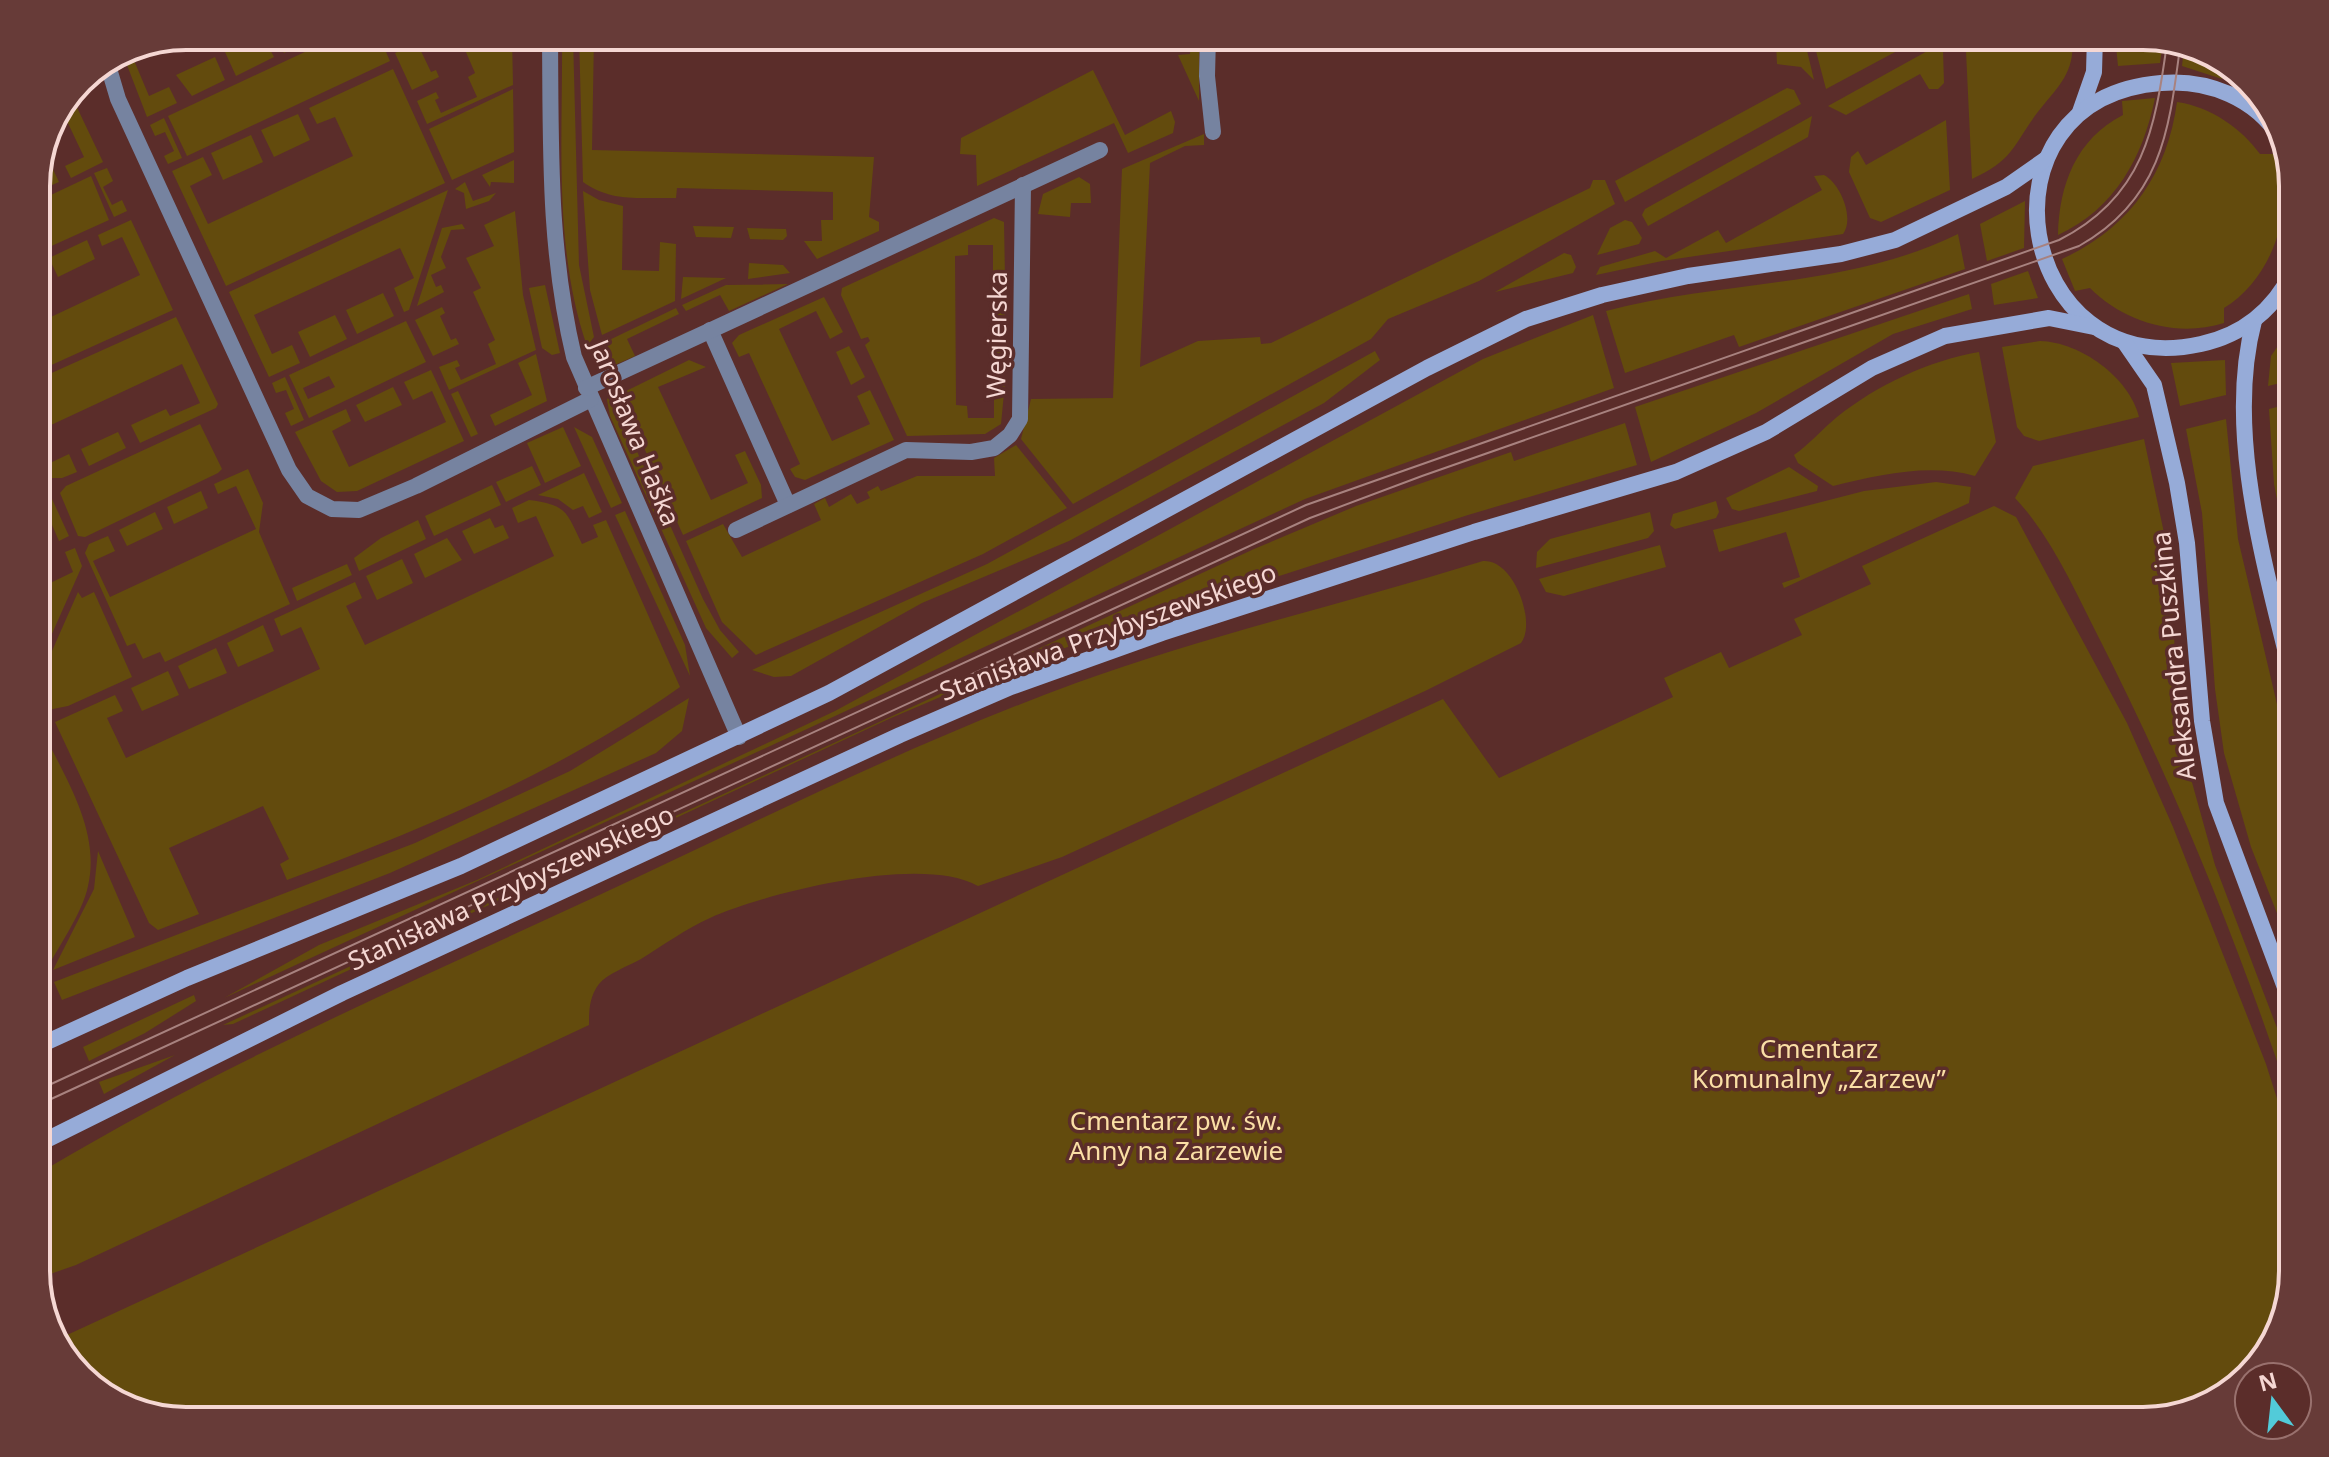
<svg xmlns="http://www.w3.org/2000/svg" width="2329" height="1457" font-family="'Noto Sans',sans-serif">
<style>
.green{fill:#634b0d;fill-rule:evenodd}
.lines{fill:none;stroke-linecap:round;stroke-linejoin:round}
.street{stroke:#7683a0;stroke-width:16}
.secondary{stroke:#96abd8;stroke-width:16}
.tram{stroke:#a8827f;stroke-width:2}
.labels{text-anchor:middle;stroke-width:7;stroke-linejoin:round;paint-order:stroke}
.street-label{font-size:26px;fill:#f5d7d3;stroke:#5b2d2a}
.park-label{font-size:26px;fill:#fadfa5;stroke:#5b2d2a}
.rim{fill:none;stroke:#f5d7d3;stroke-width:4}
</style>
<rect width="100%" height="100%" fill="#5b2d2a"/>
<g class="green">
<path d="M258,36H263L274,57L236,76L225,52Z"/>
<path d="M276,36H320L284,53Z"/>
<path d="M339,36H379L390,61L187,156L168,116Z"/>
<path d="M459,36H512L513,85L427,124L417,101L436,92L439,98L435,100L441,113L477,97L468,77L475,73Z"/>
<path d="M562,36H573L579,265L594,337L587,346C553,248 563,138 562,36Z"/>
<path d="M579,36H594L592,150L874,157L869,217L879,222V231L817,259L804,241H822L821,220H833V192L677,188L676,198C642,197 612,203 583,182Z"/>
<path d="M1191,36H1199V101L1178,55L1190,54Z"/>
<path d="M1812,36H1925L1826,89Z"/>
<path d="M1973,36H2072C2076,73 2058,86 2037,113C2012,147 2014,159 1972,179L1966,51Z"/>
<path d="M2115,36H2143L2163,42L2160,63L2118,66Z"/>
<path d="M175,38L133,58L149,96L169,87L177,103L147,117L122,52Z"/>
<path d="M421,41L424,47L420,49L431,72L436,70L439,77L412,90L395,53Z"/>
<path d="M1805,42L1814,80L1801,67L1777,64L1776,43Z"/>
<path d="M1939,48L1943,50L1944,83L1938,89H1929L1920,74L1846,115L1828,106L1931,49Z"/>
<path d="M2184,48L2217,58L2222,79L2182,66Z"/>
<path d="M215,57L225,80L192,96L176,75Z"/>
<path d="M393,69L445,183L226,286L172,171L203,157L212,175L190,186L208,224L353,156L335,117L317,124L309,108Z"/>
<path d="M1093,70L1125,135L1171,111L1175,122L1173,133L1128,153L1114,123L977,186L976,155L960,154L961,138Z"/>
<path d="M1787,88L1794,90L1801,104L1625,202L1615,181Z"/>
<path d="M513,89L514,152L452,180L429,129Z"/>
<path d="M72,97L103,162L71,178L65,166L84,157L66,119L62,120Z"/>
<path d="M2155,98C2143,157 2115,209 2058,235C2059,185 2076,139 2123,115L2122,101Z"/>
<path d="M2177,102C2211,107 2241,128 2260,154H2275C2298,207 2272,279 2224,308V323C2176,338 2124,322 2090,288L2075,291L2062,259C2129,228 2167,175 2177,102Z"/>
<path d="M298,114L310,140L274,157L261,130Z"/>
<path d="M1812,116L1808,137L1648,226L1642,215L1645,209Z"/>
<path d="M164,118L182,158L168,164L164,156L174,151L165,132L155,136L150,125Z"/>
<path d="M1946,120L1950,190L1881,222L1870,218L1849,172L1851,157L1858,151L1866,165Z"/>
<path d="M1204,134V145L1185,146L1150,163L1140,367L1198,341L1260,337L1261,344L1271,343L1590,188L1593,180H1605L1615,204L1479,281L1388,319L1371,339L1073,504L1021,439L1031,399L1113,398L1122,169Z"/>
<path d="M251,135L263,162L223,180L211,153Z"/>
<path d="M514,160V183L491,182L490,187L482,175Z"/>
<path d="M50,163L59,182L36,192L40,168Z"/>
<path d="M107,168L113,181L103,187L112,205L122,200L127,211L114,217L94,173Z"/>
<path d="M1824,175C1840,183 1855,218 1843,234L1662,261L1596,275L1600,267L1655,251L1666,258L1718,230L1726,243L1822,190L1814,176Z"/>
<path d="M91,176L109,220L36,253V202Z"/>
<path d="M1079,177L1090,184L1091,203H1071L1070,217L1038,214L1043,194Z"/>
<path d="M465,182L473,201L496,193L489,201L466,209L464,193L455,189Z"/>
<path d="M448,190L409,310L404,312L394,288L414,278L400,248L254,315L272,354L292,345L300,363L269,377L229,292Z"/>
<path d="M583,191L599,200L623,206L622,270L659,271L660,242L676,244L675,301L602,335L590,290Z"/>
<path d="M2025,201L2024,248L1987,261L1980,224Z"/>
<path d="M515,211L523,295L536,350L449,390L439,367L457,360L460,366L455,368L461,380L496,364L488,344L495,340L473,292L481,288L466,258L494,246L484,225Z"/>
<path d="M994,218L1004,222L1005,279L993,281V245H968V255L955,256L956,405L967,406L968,418H994V384L1005,383L1001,424L985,434L907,436L865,345L870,341L868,337L861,339L841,295L842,288Z"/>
<path d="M131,220L173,310L36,372V324L140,275L122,237L102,246L98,235Z"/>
<path d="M1625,220L1632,222L1642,238L1639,244L1597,255L1610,228Z"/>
<path d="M462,224L465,229L451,230L441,257L446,268L431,275L436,287L441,285L444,292L417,306L442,228Z"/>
<path d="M693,226L734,227L731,238L696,237Z"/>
<path d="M747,228L786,229L787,236L783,240L750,239Z"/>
<path d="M1958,234L1965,269L1739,347L1734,335L1625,373L1606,311C1722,280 1849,288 1958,234Z"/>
<path d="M87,240L95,259L58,277L49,258Z"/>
<path d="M1564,253L1571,255L1576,267L1573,273L1495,292Z"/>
<path d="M749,263L783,265L790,273L748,279Z"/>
<path d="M2028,271L2038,298L1994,305L1991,284Z"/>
<path d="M683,277L726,278L681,299Z"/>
<path d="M788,284L729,311L720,295L686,311L682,305L726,285Z"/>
<path d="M545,285L560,353L552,355L542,348L529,288Z"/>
<path d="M383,293L394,316L357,334L346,310Z"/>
<rect x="994" y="293" width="11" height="32"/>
<path d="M1969,294L1972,309L1893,334L1756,413L1651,462L1635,407Z"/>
<path d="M824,297L843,332L830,339L816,311L779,329L832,441L870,424L857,396L870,390L894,440L805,480L795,477L790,469L800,464L749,353L739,357L732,343L739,335Z"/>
<path d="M442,307L445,313L440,316L451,340L456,338L459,344L433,356L415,320Z"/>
<path d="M676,308L679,314L627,339L635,356L610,367L603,343Z"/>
<path d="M335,315L347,339L310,357L298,332Z"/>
<path d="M1593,315L1614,388L1305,499L224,998L319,945L477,880L835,711L1483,359Z"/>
<path d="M176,317L218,404L216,408L140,443L131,425L166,409L170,416L200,403L182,364L36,432V380Z"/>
<path d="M406,321L426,362L309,418L289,375ZM329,376L335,387L308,399L303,388Z"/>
<path d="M2293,324V380L2268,386L2271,356Z"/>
<rect x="994" y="337" width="11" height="32"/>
<path d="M2040,341C2080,342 2129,377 2139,417L2039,441L2024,436L2017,427L2002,347Z"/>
<path d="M849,346L865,377L851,385L836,352Z"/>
<path d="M1375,351L1380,360L1324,403L1069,541L922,603L791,676L774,677L752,670L987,564Z"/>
<path d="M1979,352L1996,442L1975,476C1928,463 1880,475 1833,486L1798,463L1794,455C1810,444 1822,429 1837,417C1877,385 1928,361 1979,352Z"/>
<path d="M536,354L547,401L495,426L490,415L532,395L518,363Z"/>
<path d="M689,360L706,367L658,387L711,500L748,483L735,455L745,451L761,485L762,498L683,535L620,394Z"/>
<path d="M2225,360L2226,395L2180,406L2171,363Z"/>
<path d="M431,370L464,441L357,491L337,492L321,481L295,432L346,409L351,421L332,431L349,467L446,422L432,391L413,400L404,382Z"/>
<path d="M285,377L304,420L291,426L285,413L294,409L286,390L276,393L272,383Z"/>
<path d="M393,387L402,405L365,422L356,405Z"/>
<path d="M458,391L478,434L471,437L451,394Z"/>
<path d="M610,391L703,599L720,630L739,652L732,658L706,628L610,416L607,400Z"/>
<path d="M2293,403V581L2274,484L2269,409Z"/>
<path d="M2226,419L2238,539L2293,772V954L2251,847L2224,753L2215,689L2202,513L2186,429Z"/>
<path d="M1625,423L1637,465L1468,515L1134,623L1004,670L891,718L233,1024L223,1025L1254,549L1356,506L1511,452L1514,461Z"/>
<path d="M200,424L222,469L218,473L85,537L78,536L60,493L66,486Z"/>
<path d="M563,427L581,466L545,483L527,443Z"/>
<path d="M574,427L592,437L622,503L611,508Z"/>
<path d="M118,432L126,448L89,466L81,449Z"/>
<path d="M36,435L50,463L69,454L77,472L62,478H52L36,444Z"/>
<path d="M2144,439L2170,561L2176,674L2188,768L2215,865L2293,1070V1109C2240,947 2176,789 2099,638C2075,591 2051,536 2015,498L2033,466Z"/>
<path d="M1016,445L1067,508L983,554L756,655L722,622L686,541L723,524L742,557L821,520L814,504L825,498L829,507L851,494L857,504L870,498L867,492L878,486L881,491L917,476H995L994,458Z"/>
<path d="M532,466L541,485L506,502L496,482Z"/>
<path d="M1789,467L1818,486L1817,491L1739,511L1732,509L1726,498Z"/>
<path d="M248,469L263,503L259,532L290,604L165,662L160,652L143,659L135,643L127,646L85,553L89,544L108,536L115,551L93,561L110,597L256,529L236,486L218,494L214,484Z"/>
<path d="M584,473L602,512L589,518L583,506L573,510L558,499L538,495Z"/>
<path d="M1936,482L1971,487L1969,503L1784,588L1782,583L1800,577L1786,532L1719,552L1713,530L1864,491Z"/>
<path d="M492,485L501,505L434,536L425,516Z"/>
<path d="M201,491L208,508L174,524L167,507Z"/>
<path d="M52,499L69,536L59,541L43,504Z"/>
<path d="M529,500C567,505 566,511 582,544L598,537L593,525L606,520L680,687C558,773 426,828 287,880L280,864L289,859L263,806L169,848L199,914L158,930L149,923L55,722L115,695L123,711L107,718L126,758L320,669L301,627L281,636L274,619L355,582L362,598L346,606L365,645L554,556L536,516L518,523L512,508Z"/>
<path d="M1716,501L1719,512L1716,518L1675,529L1670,525L1673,514Z"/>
<path d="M1994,506L2016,517L2127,723L2173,827L2266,1064L2293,1149V1272L2268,1354L2218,1401L2144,1421H186L103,1396L56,1346L54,1341L1443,699L1499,778L1673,697L1664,678L1721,652L1729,668L1802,635L1794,619L1871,584L1862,566Z"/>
<path d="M625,511L685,645L690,676L615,515Z"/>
<path d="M155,512L163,529L127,546L119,530Z"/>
<path d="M1650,512L1654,531L1648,538L1536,568L1537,552L1550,539Z"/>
<path d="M490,518L495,528L503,525L509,538L474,554L462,531Z"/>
<path d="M418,520L426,539L359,571L354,558L381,538Z"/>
<path d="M447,538L462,560L425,578L414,554Z"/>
<path d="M1660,545L1666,567L1564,596L1546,592L1539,579Z"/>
<path d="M75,548L82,566L36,670V571L44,586L73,572L65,552Z"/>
<path d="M402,559L413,583L377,600L366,576Z"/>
<path d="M1483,561C1513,558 1537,622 1521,643L1425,691L1062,857L978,886C922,854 768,892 710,918C686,929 663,945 641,959C628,966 607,974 599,984C589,997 589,1011 589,1025L76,1265L36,1279V1184L50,1175L46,1169C222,1064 410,983 595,897C754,823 912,743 1076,683C1209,635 1347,603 1483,561Z"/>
<path d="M347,564L352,575L297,601L292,588Z"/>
<path d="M78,592L82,598L94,592L132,677L68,706L48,710L37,685Z"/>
<path d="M263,625L274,651L238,667L227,643Z"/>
<path d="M216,648L227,673L189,689L178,666Z"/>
<path d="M168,671L179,695L142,711L131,688Z"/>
<path d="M689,698L682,731L656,753L390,873L62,1000L54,982L415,843L570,771Z"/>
<path d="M41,728C64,776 101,830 88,886C83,912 57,949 44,974L36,978V731Z"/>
<path d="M98,851L135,937L53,970L94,889Z"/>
<path d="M194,995L196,1001L145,1033L89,1061L83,1047Z"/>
<path d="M175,1055L104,1094L99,1082Z"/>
</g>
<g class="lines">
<g class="street">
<path d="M550,36C551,147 548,248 574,357L739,737"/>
<path d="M1208,36L1207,76L1213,132"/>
<path d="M107,62L118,99L289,470L307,496L332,509L359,510L416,486L591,399"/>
<path d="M710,330L788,505"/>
<path d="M586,388L1100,150"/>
<path d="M736,530L906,450L971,452L994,448L1010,435L1020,419L1023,185"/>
</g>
<g class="secondary">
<path d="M2239,75L2250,104"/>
<path d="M2080,112L2094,72L2095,36"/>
<path d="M2281,139C2256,98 2208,79 2161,83C1967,98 2016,385 2201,344C2243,335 2274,309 2293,271"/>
<path d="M2254,321C2224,434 2267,571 2293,682"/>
<path d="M2125,343L2154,385L2177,483L2187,543L2202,721L2216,803L2293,1009"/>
<path d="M36,1047L187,978L461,866L829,693L1427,368L1526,319L1602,295L1688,276L1841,254L1895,240L2006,187L2046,159"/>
<path d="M36,1145L342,993L900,735L1011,687L1162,633L1474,532L1676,472L1766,432L1872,368L1945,336L2049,318L2094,327"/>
</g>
<g class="tram">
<path d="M36,1091L1306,505L2059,240C2144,197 2155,129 2167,43"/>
<path d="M36,1106L1310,518L1422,476L2079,246C2161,200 2169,132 2180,47"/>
</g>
</g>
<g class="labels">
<g class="street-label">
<text transform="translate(997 335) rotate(-89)" y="9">Węgierska</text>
<text transform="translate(635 433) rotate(68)" y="9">Jarosława Haška</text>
<text transform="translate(1108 632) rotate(-20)" y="9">Stanisława Przybyszewskiego</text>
<text transform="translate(2174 656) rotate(-96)" y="9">Aleksandra Puszkina</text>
<text transform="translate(511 888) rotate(-25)" y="9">Stanisława Przybyszewskiego</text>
</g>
<g class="park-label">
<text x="1819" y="1058">Cmentarz<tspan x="1819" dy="30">Komunalny „Zarzew”</tspan></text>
<text x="1176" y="1130">Cmentarz pw. św.<tspan x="1176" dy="30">Anny na Zarzewie</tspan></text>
</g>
</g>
<path d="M0 0H2329V1457H0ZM186 50H2143A136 136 0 0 1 2279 186V1271A136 136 0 0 1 2143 1407H186A136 136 0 0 1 50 1271V186A136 136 0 0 1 186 50Z" fill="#673b38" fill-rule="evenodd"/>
<path class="rim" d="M186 50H2143A136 136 0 0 1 2279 186V1271A136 136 0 0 1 2143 1407H186A136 136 0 0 1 50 1271V186A136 136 0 0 1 186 50Z"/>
<g transform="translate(2273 1401) rotate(345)"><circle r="38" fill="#5b2d2a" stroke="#99716e" stroke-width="2"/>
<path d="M0-6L14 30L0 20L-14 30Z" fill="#52cbd9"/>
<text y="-12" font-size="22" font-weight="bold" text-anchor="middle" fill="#f5d7d3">N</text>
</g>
</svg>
